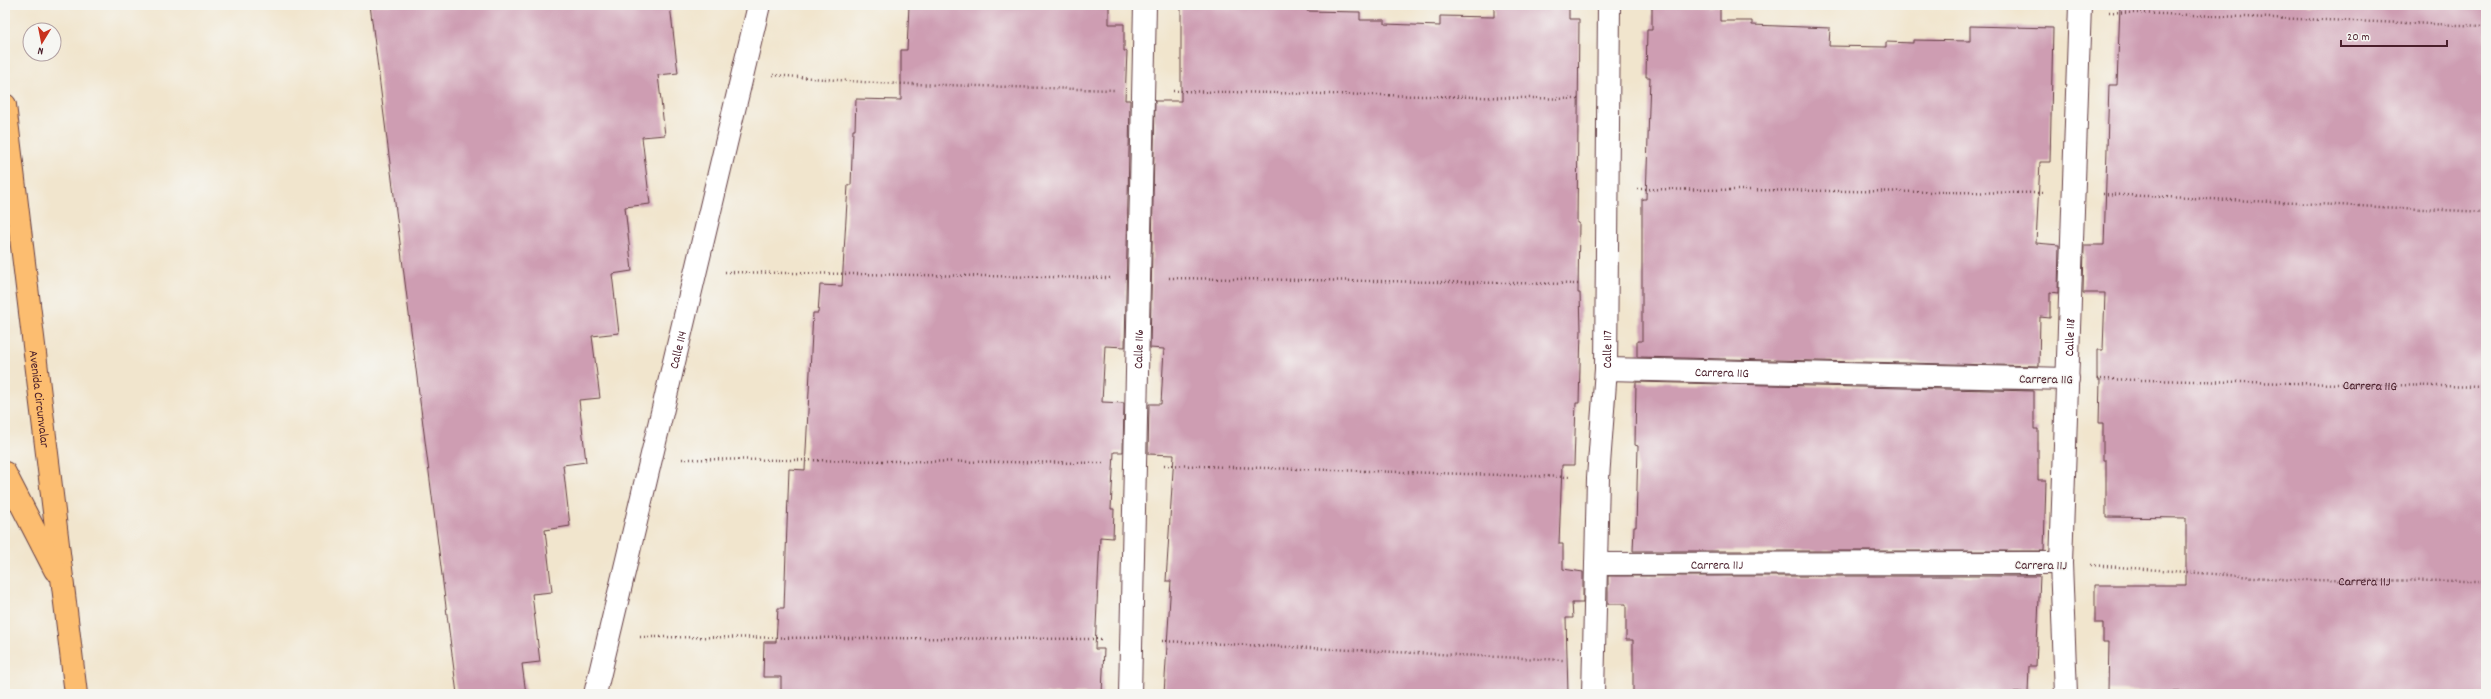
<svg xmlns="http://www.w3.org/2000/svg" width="2491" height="699" font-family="Dekko,sans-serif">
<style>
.building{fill:#ce9db2}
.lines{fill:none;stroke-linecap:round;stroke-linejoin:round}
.minor-casing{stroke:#633d43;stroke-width:24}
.highway-casing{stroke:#633d43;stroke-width:24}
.path{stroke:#633d43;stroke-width:2.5;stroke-dasharray:1 3;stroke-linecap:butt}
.minor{stroke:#fff;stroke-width:22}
.highway{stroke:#fcbd6f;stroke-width:22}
.labels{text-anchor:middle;stroke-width:3;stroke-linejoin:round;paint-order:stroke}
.street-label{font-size:13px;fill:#4a1f2b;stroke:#f6f6f2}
</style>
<rect width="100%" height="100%" fill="#f6f6f2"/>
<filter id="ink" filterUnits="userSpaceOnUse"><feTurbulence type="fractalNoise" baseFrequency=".025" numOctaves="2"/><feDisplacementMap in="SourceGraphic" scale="8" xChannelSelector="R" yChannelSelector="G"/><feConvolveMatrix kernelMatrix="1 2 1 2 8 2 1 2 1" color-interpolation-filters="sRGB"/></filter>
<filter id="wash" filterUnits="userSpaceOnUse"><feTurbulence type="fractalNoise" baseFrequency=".012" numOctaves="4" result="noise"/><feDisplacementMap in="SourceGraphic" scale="16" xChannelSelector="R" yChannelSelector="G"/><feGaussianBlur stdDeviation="0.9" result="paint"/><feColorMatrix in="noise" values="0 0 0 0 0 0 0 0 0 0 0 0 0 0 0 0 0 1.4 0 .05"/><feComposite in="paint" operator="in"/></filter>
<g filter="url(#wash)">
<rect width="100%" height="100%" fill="#f1e5cd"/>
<g id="blocks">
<g class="building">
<path d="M370,5H670L678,73L658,75L665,135L642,137L650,204L625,207L632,271L612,274L619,333L592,336L600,398L579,400L586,462L563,465L570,526L545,530L552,592L532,594L540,662L522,664L526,694H457Z"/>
<path d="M909,5H1109V24H1124V51H1127L1125,100H1130L1125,347L1105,346L1102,402L1124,403L1123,452H1114L1111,509H1114L1113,538L1100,537L1095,649H1104L1102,694H781V677H763L764,642H776L778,608H784L789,469L805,470L813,313H818L820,285L842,286L848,185H851L853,130H855L856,99L901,100V50H907Z"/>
<path d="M1181,5H1307V11L1360,12V20H1385V24L1440,26V16L1494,17V5H1569V19H1579L1577,223H1579L1578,293H1580L1581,330L1579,403H1576L1574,465H1562L1559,544H1563V569L1583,572V603H1572L1573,618H1566L1568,694H1164L1171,581H1166L1174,455L1148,454L1149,404H1161L1164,349L1150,348L1155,101H1181Z"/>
<path d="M1652,5L1720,6V21H1752V25L1830,28L1829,46L1886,47V42L1913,43V40L1970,41V26L2053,28L2050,162H2040L2036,243L2059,245L2058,293L2050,292V318L2040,317L2039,366L1637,357V341H1642V199H1646L1650,77H1646L1647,30H1652Z"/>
<path d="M2120,5H2486V694H2181V692L2108,691L2109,642H2103V623H2095V585H2186V518L2106,517V460H2103V423H2099L2100,380H2097V350H2103L2105,293H2083L2084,245H2104L2109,85H2117Z"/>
<path d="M1636,382L2034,391V429H2038V480H2046L2044,551H1633L1634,527H1636L1638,446L1635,445Z"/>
<path d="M1608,576H2040L2036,666H2029L2028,693L1947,691L1946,694H1633V640H1626V604H1608Z"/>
</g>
</g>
</g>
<g filter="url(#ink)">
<use href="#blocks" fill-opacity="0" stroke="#633d43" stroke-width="1"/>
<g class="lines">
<g class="minor-casing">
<g id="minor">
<path id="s3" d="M1606,369L2068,379"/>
<path id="s4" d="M1596,564L2061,563"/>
<path id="s5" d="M595,694L759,5"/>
<path id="s6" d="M1130,694L1145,5"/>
<path id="s7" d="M1593,694L1598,478L1606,369L1609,5"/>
<path id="s8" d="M2066,694L2061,563L2080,5"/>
</g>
</g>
<g class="highway-casing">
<g id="highway">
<path id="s9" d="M5,105L76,694"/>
<path d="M5,473L55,570"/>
</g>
</g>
<g class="path">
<path d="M2109,12L2486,26"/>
<path d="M773,75L876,83L1114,90"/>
<path d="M1173,91L1579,99"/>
<path d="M1637,189L2044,193"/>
<path d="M2103,194L2486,212"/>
<path d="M725,272L1110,278"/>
<path d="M1169,278L1578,284"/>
<path id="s1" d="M2097,379L2486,387"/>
<path d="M682,459L1105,463"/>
<path d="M1164,465L1569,477"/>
<path id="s2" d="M2091,565L2295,580L2486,581"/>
<path d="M640,637L1103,639"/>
<path d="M1162,641L1564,660"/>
</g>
<use href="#minor" class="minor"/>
<use href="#highway" class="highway"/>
</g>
</g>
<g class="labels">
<g class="street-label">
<text dy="5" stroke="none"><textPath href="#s8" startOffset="357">Calle 118</textPath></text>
<text dy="5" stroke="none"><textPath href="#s5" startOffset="354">Calle 114</textPath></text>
<text dy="5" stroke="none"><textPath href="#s6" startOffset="345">Calle 116</textPath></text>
<text dy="5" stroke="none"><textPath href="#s7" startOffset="345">Calle 117</textPath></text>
<text dy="5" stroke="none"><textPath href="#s3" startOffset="116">Carrera 11G</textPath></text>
<text transform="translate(2046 378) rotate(1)" y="5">Carrera 11G</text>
<text dy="5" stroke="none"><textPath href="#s1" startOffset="273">Carrera 11G</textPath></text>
<text dy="5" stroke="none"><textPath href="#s9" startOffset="296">Avenida Circunvalar</textPath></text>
<text dy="5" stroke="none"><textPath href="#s4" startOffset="121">Carrera 11J</textPath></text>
<text transform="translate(2041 564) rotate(1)" y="5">Carrera 11J</text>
<text dy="5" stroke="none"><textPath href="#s2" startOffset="274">Carrera 11J</textPath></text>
</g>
</g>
<rect width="2491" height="699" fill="none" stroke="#f6f6f2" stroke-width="20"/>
<g transform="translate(42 42) rotate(190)"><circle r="19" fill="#f6f6f2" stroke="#b1a0a2"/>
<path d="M0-3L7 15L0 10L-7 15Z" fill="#c8321e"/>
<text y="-6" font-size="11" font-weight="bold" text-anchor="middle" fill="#4a1f2b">N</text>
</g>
<path d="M2341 40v6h106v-6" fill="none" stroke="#4a1f2b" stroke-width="2"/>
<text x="2347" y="40" font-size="12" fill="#4a1f2b" stroke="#f6f6f2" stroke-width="3" paint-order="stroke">20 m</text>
</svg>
